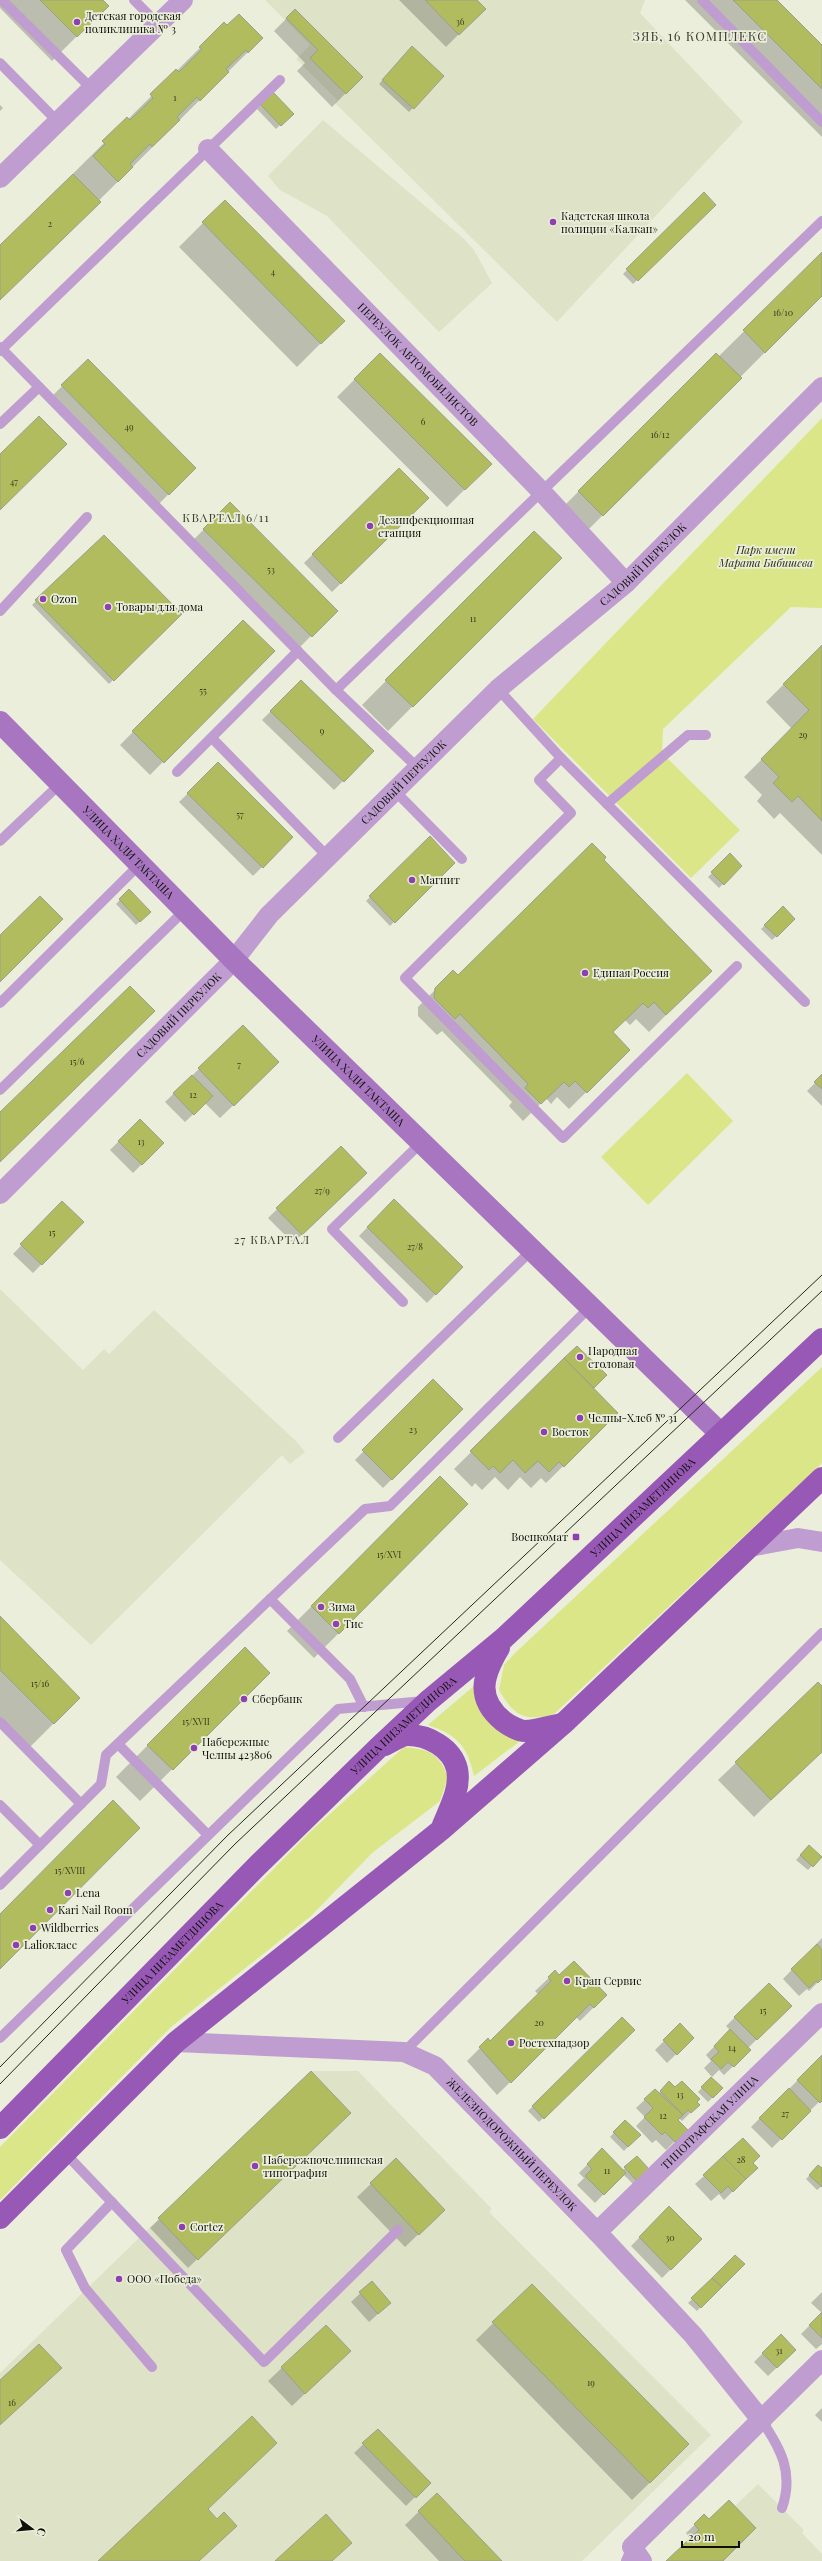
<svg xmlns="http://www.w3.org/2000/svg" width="822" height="2561" font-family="'Playfair Display',serif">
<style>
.built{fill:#dee3c7}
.green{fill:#dae688}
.shadow{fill:#0003}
.building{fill:#b1bc5e;stroke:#9c9f8c}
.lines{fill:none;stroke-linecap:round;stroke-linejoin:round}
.lane{stroke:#bf9dd0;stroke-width:10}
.street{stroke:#bf9dd0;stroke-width:20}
.secondary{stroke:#a876c1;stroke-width:22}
.primary{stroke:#9858b5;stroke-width:22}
.tram{stroke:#25271e;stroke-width:1}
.poi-dot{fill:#8e3fb0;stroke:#eaeeda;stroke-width:1.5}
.labels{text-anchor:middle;stroke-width:3.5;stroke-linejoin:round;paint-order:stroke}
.number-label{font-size:9px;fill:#383b1e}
.poi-label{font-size:11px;fill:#0f1009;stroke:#eaeeda;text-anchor:start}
.street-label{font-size:11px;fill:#0f1009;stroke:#eaeeda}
.park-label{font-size:11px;font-style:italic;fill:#2b2f06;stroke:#eaeeda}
.neighbourhood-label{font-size:12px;letter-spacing:1px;fill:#3d3f2f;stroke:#eaeeda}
.quarter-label{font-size:13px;letter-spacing:1px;fill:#3d3f2f;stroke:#eaeeda}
</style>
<rect width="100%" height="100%" fill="#eaeeda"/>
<g class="built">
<path d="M265,0H645L640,13L743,122L557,322L335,103L337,100L296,59L310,45Z"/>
<path d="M323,120L463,238L474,250L492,283L439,332L327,216L280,190L268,176Z"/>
<path d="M0,1289L83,1370L104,1349L109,1354L154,1310L296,1441L305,1452L290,1464L282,1455L91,1645L0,1560Z"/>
<path d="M311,2071H358L492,2209L489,2212L711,2435L582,2561H0V2373Z"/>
<path d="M758,2484L804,2530L802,2533L822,2554V2561H723L756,2528L735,2506Z"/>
</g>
<g class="green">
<path d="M822,418V608L791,607L663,729L662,753L740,830L691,878L533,719Z"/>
<path d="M687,1073L733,1121L648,1205L601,1157Z"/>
<path d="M822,1367V1463L554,1714C525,1722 514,1716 499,1690L504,1665L515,1653Z"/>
<path d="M475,1685C481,1718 488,1729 520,1741L474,1776C467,1745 457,1735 428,1725Z"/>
<path d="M404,1747C428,1749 439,1753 448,1777L440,1801L372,1853L311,1916L171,2027L0,2200V2147L310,1832Z"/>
</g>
<g class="shadow">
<path d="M0,0H101L107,6L52,61L0,8Z"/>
<path d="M399,0H475L484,9L446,47Z"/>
<path d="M685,0H776L822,46V137Z"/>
<path d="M295,10L362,77L332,107L297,71L305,63L274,31Z"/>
<path d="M224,24L227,27L262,38L0,299V246Z"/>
<path d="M408,52L413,108L409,112L379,84Z"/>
<path d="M273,94L292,114L276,129L257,109Z"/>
<path d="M0,105L3,108L0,111Z"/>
<path d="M704,194L715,205L633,284L623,274Z"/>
<path d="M225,201L343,321L297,367L179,247Z"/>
<path d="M822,254V295L578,540L554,516L716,354L719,356Z"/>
<path d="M380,354L490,464L447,507L337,397Z"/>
<path d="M88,361L194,468L156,507L49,399Z"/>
<path d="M399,469L428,498L332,592L304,563Z"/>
<path d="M230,504L336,611L298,649L191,542Z"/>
<path d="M534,532L560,558L388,731L362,705Z"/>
<path d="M61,576L180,614L109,684L32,605Z"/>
<path d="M243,621L273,651L150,775L120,745Z"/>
<path d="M822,646V855L780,813L774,819L757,801L762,795L744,777L792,729L766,702Z"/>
<path d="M301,681L373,751L334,790L262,720Z"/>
<path d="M218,764L292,837L253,876L179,802Z"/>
<path d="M430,838L454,863L390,926L366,901Z"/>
<path d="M730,855L741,866L719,888L708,877Z"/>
<path d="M602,860L693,988L649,1032L636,1019L630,1025L625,1020L612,1032L629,1050L569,1109L557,1097L551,1104L546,1098L523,1121L509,1106L512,1102L442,1031L437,1035L418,1016V1007L453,972L458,977Z"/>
<path d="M129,890L150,912L136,925L116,904Z"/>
<path d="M783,908L794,919L772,940L761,929Z"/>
<path d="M243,1026L265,1075L220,1118L205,1103L185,1122L165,1102Z"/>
<path d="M822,1076V1106L807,1091Z"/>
<path d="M140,1120L163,1143L133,1173L110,1150Z"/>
<path d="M341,1147L357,1182L293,1243L268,1218Z"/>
<path d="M394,1200L462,1267L427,1303L359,1236Z"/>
<path d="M62,1203L82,1222L33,1273L13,1254Z"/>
<path d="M577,1347L605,1375L593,1388L617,1413L546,1483L541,1478L531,1488L520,1477L508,1490L495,1477L482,1490L475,1483L472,1487L454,1469Z"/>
<path d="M433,1380L462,1409L383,1488L355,1460Z"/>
<path d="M440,1477L467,1504L314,1658L287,1631Z"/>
<path d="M0,1618L79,1698L29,1748L0,1718Z"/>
<path d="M245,1648L269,1673L140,1801L116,1777Z"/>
<path d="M818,1684L822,1688V1751L754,1817L718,1780Z"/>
<path d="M805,1850L820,1857L808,1870L796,1860Z"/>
<path d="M822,1938V1978L809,1991L807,1989L799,1996L783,1979Z"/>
<path d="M555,1972L559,1977L606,1995L580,2021L576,2017L497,2095L467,2061L488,2040L490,2042L538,1994L535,1991Z"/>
<path d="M769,1984L791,2006L748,2048L750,2050L724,2075L719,2070L712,2077L704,2068L711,2061L706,2055L730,2030L726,2026Z"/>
<path d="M622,2019L633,2030L539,2122L528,2111Z"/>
<path d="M680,2025L693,2038L667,2063L655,2050Z"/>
<path d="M822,2056V2099L772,2148L751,2127Z"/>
<path d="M311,2073L341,2121L188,2268L150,2228Z"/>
<path d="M711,2078L722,2088L708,2102L698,2092Z"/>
<path d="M669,2083L698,2105L682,2121L679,2118L677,2120L686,2130L666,2150L656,2140L652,2143L636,2126L645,2117L636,2108L655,2090L658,2094Z"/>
<path d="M625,2121L639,2135L624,2151L610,2137Z"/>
<path d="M602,2150L622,2171L637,2157L648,2169L633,2184L623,2174L595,2203L577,2185L584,2178L579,2173Z"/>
<path d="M396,2160L430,2223L405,2247L357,2197Z"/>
<path d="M752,2163L748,2176L724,2200L719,2194L711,2201L695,2184L704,2176Z"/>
<path d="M818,2166L822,2170V2186L817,2190L806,2179Z"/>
<path d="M669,2208L701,2239L662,2278L631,2246Z"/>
<path d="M735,2256L716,2291L697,2311L688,2303Z"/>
<path d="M372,2282L390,2303L369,2322L351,2302Z"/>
<path d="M532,2285L671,2462L632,2500L476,2340Z"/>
<path d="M822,2292V2313L811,2303Z"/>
<path d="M822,2313V2344L816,2349L801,2334Z"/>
<path d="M326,2326L336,2364L292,2406L268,2381Z"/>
<path d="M781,2335L795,2350L768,2376L754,2362Z"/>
<path d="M822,2408V2422L815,2415Z"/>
<path d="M378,2430L429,2483L406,2506L354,2453Z"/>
<path d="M437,2494L501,2561H439L405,2525Z"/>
<path d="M704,2516L721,2561H668L691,2539L686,2533Z"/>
</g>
<g class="building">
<path d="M40,0H103L109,6L77,37Z"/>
<path d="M425,0H477L486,9L459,35Z"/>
<path d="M733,0H777L822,45V89Z"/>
<path d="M295,9L363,77L346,94L310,58L318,50L286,18Z"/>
<path d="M239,14L263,38L248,53L246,50L226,69L229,72L200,101L197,97L177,117L180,120L152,147L150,144L130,164L133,167L118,182L93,156L105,144L102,141L127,117L130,120L153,98L150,94L176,69L179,72L202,49L199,47L224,22L227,25Z"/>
<path d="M412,46L444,76L414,109L382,80Z"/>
<path d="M273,92L294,114L281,126L260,104Z"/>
<path d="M73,174L101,202L0,300V245Z"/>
<path d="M704,192L716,205L638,281L626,269Z"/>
<path d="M225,200L345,321L321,344L202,222Z"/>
<path d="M822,252V296L765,353L743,330Z"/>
<path d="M380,353L492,464L465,490L354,379Z"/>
<path d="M716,353L742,378L603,516L578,491Z"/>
<path d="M88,359L196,468L169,495L61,385Z"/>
<path d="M39,416L67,444L0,510V454Z"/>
<path d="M399,468L429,498L341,584L312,554Z"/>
<path d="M230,502L338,611L312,637L203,529Z"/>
<path d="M534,531L562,558L413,707L385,680Z"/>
<path d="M104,535L182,614L114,681L35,600Z"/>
<path d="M243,620L275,651L164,763L132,731Z"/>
<path d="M822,645V821L798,796L792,802L773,783L779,777L761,759L809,710L783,684Z"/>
<path d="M301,680L374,751L344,782L270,711Z"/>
<path d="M218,762L293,837L263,868L187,793Z"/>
<path d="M430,836L455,863L395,923L369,896Z"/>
<path d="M592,843L606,857L604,860L712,971L666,1015L654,1002L648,1008L643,1003L613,1032L630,1050L587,1093L575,1081L569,1087L564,1082L541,1104L525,1088L528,1084L460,1014L455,1019L434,998L435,988L453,970L458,975Z"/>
<path d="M730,853L742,866L724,885L711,872Z"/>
<path d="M129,889L151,912L140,922L119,899Z"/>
<path d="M40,896L63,919L0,982V935Z"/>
<path d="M783,906L795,919L777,937L764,925Z"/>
<path d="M130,986L155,1011L0,1162V1112Z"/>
<path d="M243,1025L279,1062L234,1106L198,1068Z"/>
<path d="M822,1074V1089L814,1082Z"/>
<path d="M192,1075L213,1096L194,1115L173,1093Z"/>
<path d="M140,1119L164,1143L142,1165L118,1141Z"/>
<path d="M341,1146L367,1173L302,1235L276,1208Z"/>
<path d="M394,1199L463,1267L436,1295L367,1227Z"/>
<path d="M62,1201L84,1222L42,1265L20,1244Z"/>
<path d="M577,1346L607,1375L594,1388L564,1358Z"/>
<path d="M564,1358L618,1413L564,1467L559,1462L549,1472L538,1461L525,1473L513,1460L500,1473L493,1466L489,1470L470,1451Z"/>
<path d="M433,1379L463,1409L392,1480L362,1450Z"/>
<path d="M440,1476L468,1504L339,1634L311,1606Z"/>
<path d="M0,1616L80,1698L54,1724L0,1670Z"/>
<path d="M245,1647L270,1673L173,1770L147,1745Z"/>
<path d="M818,1682L822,1686V1752L771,1800L735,1762Z"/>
<path d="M113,1800L140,1828L0,1969V1914Z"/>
<path d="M809,1845L822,1857L813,1867L800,1855Z"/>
<path d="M817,1944L822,1950V1979L818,1983L816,1981L809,1988L791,1969Z"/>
<path d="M574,1961L607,1995L594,2008L590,2004L511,2083L479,2047L488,2038L490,2041L551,1981L548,1977L555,1970L559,1975Z"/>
<path d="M769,1983L792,2006L757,2040L734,2017Z"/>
<path d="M622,2017L635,2030L544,2119L532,2106Z"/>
<path d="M680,2023L694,2038L677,2055L663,2040Z"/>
<path d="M730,2029L751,2050L734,2067L728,2062L721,2069L711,2059L719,2052L714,2046Z"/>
<path d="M822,2055V2101L820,2103L797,2080Z"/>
<path d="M311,2071L351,2113L198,2260L158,2218Z"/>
<path d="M711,2077L723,2088L713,2098L701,2087Z"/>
<path d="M669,2081L675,2087L682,2081L700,2099L697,2102L700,2105L691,2113L688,2110L683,2115L660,2091Z"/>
<path d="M789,2088L811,2111L782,2140L759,2118Z"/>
<path d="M655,2089L683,2115L678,2120L688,2130L675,2142L665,2132L662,2135L644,2117L653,2108L644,2099Z"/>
<path d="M625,2120L641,2135L628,2147L613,2132Z"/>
<path d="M743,2138L760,2156L753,2163L758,2168L746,2179L723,2156Z"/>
<path d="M602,2148L626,2173L604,2195L585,2176L592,2169L587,2164Z"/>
<path d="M637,2156L649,2169L637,2181L624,2167Z"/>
<path d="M723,2156L746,2179L733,2192L728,2186L721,2193L703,2175Z"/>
<path d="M396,2158L445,2210L419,2235L370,2183Z"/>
<path d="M818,2165L822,2168V2187L809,2175Z"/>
<path d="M669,2206L702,2239L671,2270L639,2237Z"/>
<path d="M735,2255L745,2264L722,2287L712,2278Z"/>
<path d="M712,2278L722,2287L701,2308L691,2298Z"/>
<path d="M372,2281L391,2303L378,2314L359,2292Z"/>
<path d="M532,2284L689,2444L650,2483L492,2322Z"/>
<path d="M822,2312V2338L809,2325Z"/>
<path d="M326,2325L351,2351L305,2394L281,2367Z"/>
<path d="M781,2334L796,2350L777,2368L762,2353Z"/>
<path d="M39,2344L62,2368L0,2425V2380Z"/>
<path d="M252,2416L277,2443L208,2509L217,2519L224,2512L237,2526L199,2561H98Z"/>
<path d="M378,2429L431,2483L416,2498L362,2443Z"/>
<path d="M437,2493L502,2561H465L418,2511Z"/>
<path d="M729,2500L756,2528L723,2561H666L699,2530L694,2524L704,2514L709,2519Z"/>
<path d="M326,2514L352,2543L332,2561H275Z"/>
</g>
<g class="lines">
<g class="lane">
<path d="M2,0L92,89"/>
<path d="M134,0L158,24"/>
<path d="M702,0L822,122"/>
<path d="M0,63L58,122"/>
<path d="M0,347L336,690L418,768"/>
<path d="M0,351L280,80"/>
<path d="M0,424L39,387"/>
<path d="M0,611L87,517"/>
<path d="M498,689L561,758L805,1002"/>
<path d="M336,690L822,221"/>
<path d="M212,738L328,857"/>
<path d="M561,758L539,780L571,813L405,978L563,1138L737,966"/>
<path d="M177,772L298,651"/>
<path d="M394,790L462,859"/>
<path d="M607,804L688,735H706"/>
<path d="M0,841L61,783"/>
<path d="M0,1003L140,864"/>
<path d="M0,1090L185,910"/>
<path d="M403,1302L332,1229L422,1142"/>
<path d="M338,1438L532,1250"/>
<path d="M270,1599L350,1679L364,1707"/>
<path d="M0,1722L81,1804"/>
<path d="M118,1744L208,1835"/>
<path d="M0,1805L40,1845"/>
<path d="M0,1885L101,1784L106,1755L365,1509L390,1506L590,1307"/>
<path d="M0,2038L338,1709L424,1701"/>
<path d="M404,2052L822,1633"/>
<path d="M65,2153L264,2362L398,2230"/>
<path d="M112,2202L66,2250L85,2288L152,2367"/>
<path d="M762,2421C781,2449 794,2473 782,2508"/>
<path d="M626,2561L632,2547"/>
</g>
<g class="street">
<path id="s1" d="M208,149L541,491L626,583"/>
<path d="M0,178L183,0"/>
<path id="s2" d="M0,1194L234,960L269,915L498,689L626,583L822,387"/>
<path d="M749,1547L798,1538L822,1542"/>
<path id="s3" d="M176,2042L404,2052L435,2066L597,2232L693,2335L762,2421"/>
<path id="s4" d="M597,2232L822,2013"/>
<path d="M642,2561L632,2547L822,2360"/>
</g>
<path class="secondary" id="s5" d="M0,722L234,960L721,1434"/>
<g class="primary">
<path d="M499,1648C483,1675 475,1698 503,1721C508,1725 519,1731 525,1731C537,1731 550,1726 562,1724"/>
<path d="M385,1745C391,1742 401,1735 408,1735C428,1735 452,1748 457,1769C461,1788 450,1808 443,1825"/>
<path id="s6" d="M0,2128L258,1865L378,1748L428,1701L504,1638L822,1339"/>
<path d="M0,2218L176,2042L441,1830L564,1723L822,1478"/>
</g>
<g class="tram">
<path d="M0,2067L227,1836L822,1275"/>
<path d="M0,2084L235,1844L822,1291"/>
</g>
</g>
<g class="poi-dot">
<circle cx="77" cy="22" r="4"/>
<circle cx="553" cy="222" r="4"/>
<circle cx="370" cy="526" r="4"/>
<circle cx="43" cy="599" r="4"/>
<circle cx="108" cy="607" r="4"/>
<circle cx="412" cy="880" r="4"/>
<circle cx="585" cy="973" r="4"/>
<circle cx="580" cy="1357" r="4"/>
<circle cx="580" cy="1418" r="4"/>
<circle cx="544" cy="1432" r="4"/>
<rect x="572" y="1533" width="8" height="8" rx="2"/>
<circle cx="321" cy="1607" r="4"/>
<circle cx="336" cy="1624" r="4"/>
<circle cx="244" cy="1699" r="4"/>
<circle cx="194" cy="1748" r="4"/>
<circle cx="68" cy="1893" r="4"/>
<circle cx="50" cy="1910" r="4"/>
<circle cx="33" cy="1928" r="4"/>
<circle cx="16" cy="1945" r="4"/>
<circle cx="567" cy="1981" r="4"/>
<circle cx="511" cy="2043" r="4"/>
<circle cx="255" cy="2166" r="4"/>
<circle cx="182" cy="2227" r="4"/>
<circle cx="119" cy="2279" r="4"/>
</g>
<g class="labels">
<g class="number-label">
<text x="460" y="25">36</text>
<text x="175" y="101">1</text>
<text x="50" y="227">2</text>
<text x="273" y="275">4</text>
<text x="783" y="316">16/10</text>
<text x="423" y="425">6</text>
<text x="129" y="430">49</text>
<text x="660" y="438">16/12</text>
<text x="14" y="485">47</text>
<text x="271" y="573">53</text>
<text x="473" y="622">11</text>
<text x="203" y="694">55</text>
<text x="322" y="734">9</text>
<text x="803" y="738">29</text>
<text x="240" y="818">57</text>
<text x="77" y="1065">15/6</text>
<text x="239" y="1068">7</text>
<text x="193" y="1098">12</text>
<text x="141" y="1145">13</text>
<text x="322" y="1194">27/9</text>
<text x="52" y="1236">15</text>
<text x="415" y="1250">27/8</text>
<text x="413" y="1433">23</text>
<text x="389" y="1558">15/XVI</text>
<text x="40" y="1687">15/16</text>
<text x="196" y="1725">15/XVII</text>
<text x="70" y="1874">15/XVIII</text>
<text x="763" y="2014">15</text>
<text x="539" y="2026">20</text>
<text x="732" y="2051">14</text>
<text x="680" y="2098">13</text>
<text x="785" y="2117">27</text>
<text x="663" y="2119">12</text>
<text x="741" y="2163">28</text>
<text x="607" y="2174">11</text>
<text x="670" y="2241">30</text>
<text x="779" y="2354">31</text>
<text x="591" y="2386">19</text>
<text x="12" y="2406">16</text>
</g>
<g class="poi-label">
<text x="85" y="20">Детская городская<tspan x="85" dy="13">поликлиника № 3</tspan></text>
<text x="561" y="220">Кадетская школа<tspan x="561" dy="13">полиции «Калкан»</tspan></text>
<text x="378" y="524">Дезинфекционная<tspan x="378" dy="13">станция</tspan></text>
<text x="51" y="603">Ozon</text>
<text x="116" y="611">Товары для дома</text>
<text x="420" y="884">Магнит</text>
<text x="593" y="977">Единая Россия</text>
<text x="588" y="1355">Народная<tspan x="588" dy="13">столовая</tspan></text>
<text x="588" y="1422">Челны-Хлеб № 31</text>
<text x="552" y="1436">Восток</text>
<text x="568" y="1541" text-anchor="end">Военкомат</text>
<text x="329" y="1611">Зима</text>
<text x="344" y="1628">Тис</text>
<text x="252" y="1703">Сбербанк</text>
<text x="202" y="1746">Набережные<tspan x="202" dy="13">Челны 423806</tspan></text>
<text x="76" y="1897">Lena</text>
<text x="58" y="1914">Kari Nail Room</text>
<text x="41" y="1932">Wildberries</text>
<text x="24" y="1949">Lalioкласс</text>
<text x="575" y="1985">Кран Сервис</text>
<text x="519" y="2047">Ростехнадзор</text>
<text x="263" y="2164">Набережночелнинская<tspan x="263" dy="13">типография</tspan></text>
<text x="190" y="2231">Cortez</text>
<text x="127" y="2283">ООО «Победа»</text>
</g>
<g class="street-label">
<text dy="4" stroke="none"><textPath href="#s1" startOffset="301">ПЕРЕУЛОК АВТОМОБИЛИСТОВ</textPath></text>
<text dy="4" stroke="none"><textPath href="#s2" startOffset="901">САДОВЫЙ ПЕРЕУЛОК</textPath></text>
<text dy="4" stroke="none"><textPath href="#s2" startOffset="577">САДОВЫЙ ПЕРЕУЛОК</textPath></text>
<text dy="4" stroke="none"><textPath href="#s5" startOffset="183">УЛИЦА ХАДИ ТАКТАША</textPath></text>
<text dy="4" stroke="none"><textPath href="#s2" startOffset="253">САДОВЫЙ ПЕРЕУЛОК</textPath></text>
<text dy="4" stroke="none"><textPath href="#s5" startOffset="507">УЛИЦА ХАДИ ТАКТАША</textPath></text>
<text dy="4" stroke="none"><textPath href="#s6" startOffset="894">УЛИЦА НИЗАМЕТДИНОВА</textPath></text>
<text dy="4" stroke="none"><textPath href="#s6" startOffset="570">УЛИЦА НИЗАМЕТДИНОВА</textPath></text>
<text dy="4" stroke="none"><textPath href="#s6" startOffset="246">УЛИЦА НИЗАМЕТДИНОВА</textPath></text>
<text dy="4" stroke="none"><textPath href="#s4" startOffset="157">ТИПОГРАФСКАЯ УЛИЦА</textPath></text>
<text dy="4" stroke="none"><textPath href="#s3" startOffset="372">ЖЕЛЕЗНОДОРОЖНЫЙ ПЕРЕУЛОК</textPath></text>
</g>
<g class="park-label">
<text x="766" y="554">Парк имени<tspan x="766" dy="13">Марата Бибишева</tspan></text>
</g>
<g class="neighbourhood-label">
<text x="226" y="522">КВАРТАЛ 6/11</text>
<text x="272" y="1244">27 КВАРТАЛ</text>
</g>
<g class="quarter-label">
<text x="700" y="41">ЗЯБ, 16 КОМПЛЕКС</text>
</g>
</g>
<g transform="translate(32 2529) rotate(106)" stroke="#eaeeda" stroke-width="3" paint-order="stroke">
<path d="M0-3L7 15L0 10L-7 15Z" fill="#0f1009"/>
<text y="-6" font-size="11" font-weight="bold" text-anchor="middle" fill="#0f1009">С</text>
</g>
<path d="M682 2541v6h57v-6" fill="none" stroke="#0f1009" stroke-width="2"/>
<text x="688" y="2541" font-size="12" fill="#0f1009" stroke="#eaeeda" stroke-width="3" paint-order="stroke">20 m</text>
</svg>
